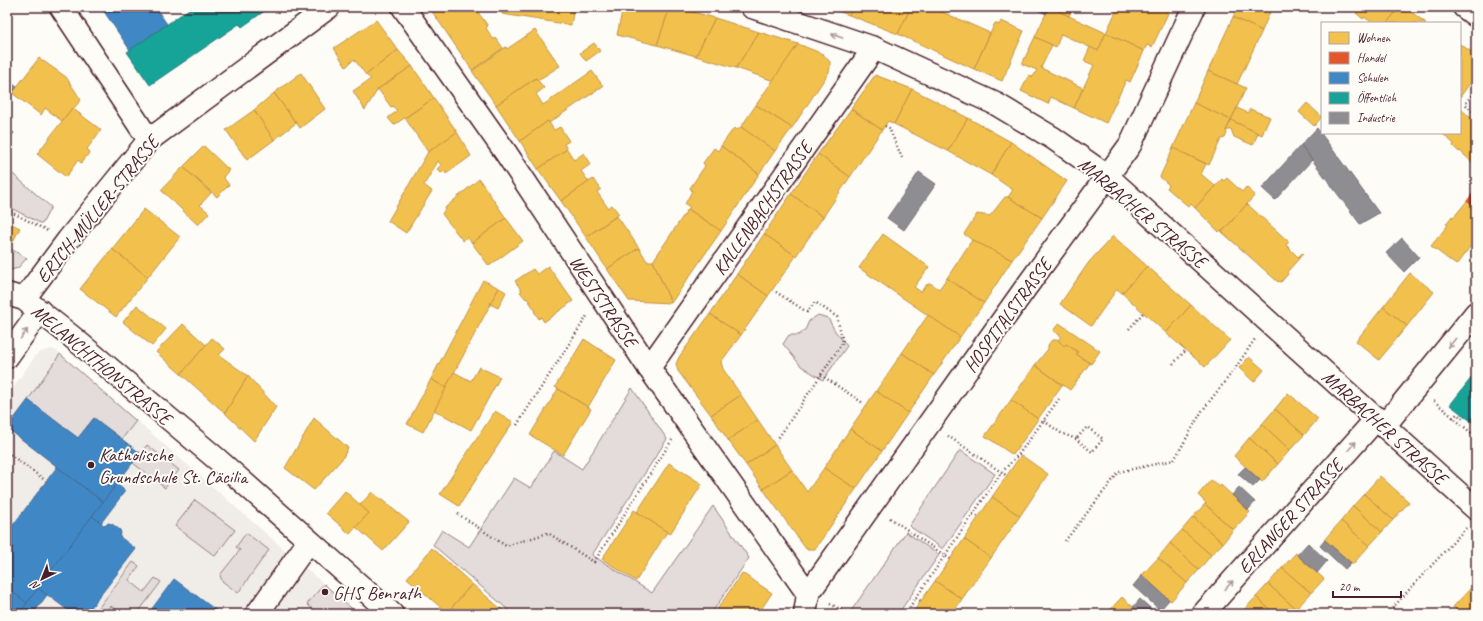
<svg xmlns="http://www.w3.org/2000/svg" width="1483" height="621" font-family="Caveat,sans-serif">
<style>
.built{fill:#f0ece8}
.green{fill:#e3dcda;stroke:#967e82}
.homes{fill:#f2c14e;stroke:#c09044}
.shops{fill:#e4572e;stroke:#b6462d}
.schools{fill:#3f88c5;stroke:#426897}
.public{fill:#17a398;stroke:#267b77}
.industry{fill:#8d8d92;stroke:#796c73}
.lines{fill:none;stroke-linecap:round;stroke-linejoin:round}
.minor-casing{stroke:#4a1f2b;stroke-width:25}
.path{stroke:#4a1f2b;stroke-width:2.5;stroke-dasharray:1 3;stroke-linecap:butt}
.minor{stroke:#fdfcf7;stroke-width:22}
.oneway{stroke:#ac999b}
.poi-dot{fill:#4a1f2b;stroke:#fdfcf7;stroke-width:1.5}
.labels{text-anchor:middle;stroke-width:4;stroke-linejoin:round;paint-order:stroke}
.street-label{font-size:19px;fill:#4a1f2b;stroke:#fdfcf7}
.poi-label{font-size:19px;fill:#4a1f2b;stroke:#fdfcf7;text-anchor:start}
</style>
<rect width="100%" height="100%" fill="#fdfcf7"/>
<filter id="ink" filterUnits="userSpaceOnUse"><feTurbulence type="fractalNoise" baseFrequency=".025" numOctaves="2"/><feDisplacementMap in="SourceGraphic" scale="8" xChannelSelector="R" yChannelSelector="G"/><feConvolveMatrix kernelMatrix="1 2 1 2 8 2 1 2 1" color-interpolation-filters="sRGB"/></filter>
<g filter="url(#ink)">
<path class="built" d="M52,349L57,351L358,614H7V396L37,354L43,351Z"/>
<g class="green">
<path d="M7,169L51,207L42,224L7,206Z"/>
<path d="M11,249L27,258L18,268L7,271V258Z"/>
<path d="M818,315L828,318L835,331L847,346L823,380L801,366L783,344L789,335H799L805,330L809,321Z"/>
<path d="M60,354L136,421L122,439L94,418L78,438L28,400Z"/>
<path d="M632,388L667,439L592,555L652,593L713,506L749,558L711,614H513L433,545L442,530L469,547L514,478L531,488L554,451L582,469Z"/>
<path d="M147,445L179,470L165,488L133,463Z"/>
<path d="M960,450L995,474L943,549L909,526Z"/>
<path d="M195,500L235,530L215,556L175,526Z"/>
<path d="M906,532L939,555L898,614H856L851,611Z"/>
<path d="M246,533L269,550L238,593L222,581L220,575L240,550L236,547Z"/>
<path d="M133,562L139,566L129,580L144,592L155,578L161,582L137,614H121L111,606L105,614H94Z"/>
<path d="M324,584L358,614H318L307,604Z"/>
</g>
<g class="homes">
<path d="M429,7H478L477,11L488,26L486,28L493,39L496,38L503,48L472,70Z"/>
<path d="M503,7H574L571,25L502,14Z"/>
<path d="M623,7H670L657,45L617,35Z"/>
<path d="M670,7H675L715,18L696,56L657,45Z"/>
<path d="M826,7H853L849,15Z"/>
<path d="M853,7H911L898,34L849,15Z"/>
<path d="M911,7H931L990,33L974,69L898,34Z"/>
<path d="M1049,7L1106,33L1098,51L1061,34L1056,47L1035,37Z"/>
<path d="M1050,7H1073L1069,16Z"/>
<path d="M1118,7H1171L1152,47L1147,45L1144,51L1106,33Z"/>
<path d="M1238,7H1272L1262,31L1233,17Z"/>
<path d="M1352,7H1396L1398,9L1387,23H1373L1364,17L1363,19L1356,13L1357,11Z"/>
<path d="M1406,8L1426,23H1387L1398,9L1403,12Z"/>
<path d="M1233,17L1262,31L1237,84L1208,71Z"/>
<path d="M715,18L759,32L736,68L696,56Z"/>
<path d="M376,20L398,50L366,75L354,59L346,67L334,48Z"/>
<path d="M1001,21L1024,31L1002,81L974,69L995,23L999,25Z"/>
<path d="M535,30L560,66L538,80L536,78L496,105L472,71L506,47L507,49Z"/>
<path d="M759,32L798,44L774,81L736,68Z"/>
<path d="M1106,33L1144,51L1130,82L1126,80L1106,123L1074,108L1094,65L1084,61L1090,47L1098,51Z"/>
<path d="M1035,37L1052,45L1041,68L1083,88L1074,108L1051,97L1048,104L1021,91L1029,75L1033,77L1037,70L1022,64Z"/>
<path d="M594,43L600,51L586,61L580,53Z"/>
<path d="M798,44L823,54L830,62V67L829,72L792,128L756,105Z"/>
<path d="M1460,44L1476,55V75L1460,97Z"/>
<path d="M398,50L412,66L378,89L365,110L353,91L371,79L366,75Z"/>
<path d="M39,58L66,77L81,100L73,109L72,108L62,121L45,108L41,115L12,93Z"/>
<path d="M412,66L434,98L394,125L388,118L397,111L393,106L391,107L378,89Z"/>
<path d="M592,71L603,86L549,123L548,121L520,141L496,105L536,78L544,88L536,94L543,105Z"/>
<path d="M1208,71L1246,88L1231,120L1194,103Z"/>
<path d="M301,73L325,109L300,128L274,93Z"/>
<path d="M875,75L912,89L894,124L888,121L882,130L851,109Z"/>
<path d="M912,89L968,118L948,151L894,124Z"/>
<path d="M274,93L296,123L274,140L254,110Z"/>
<path d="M434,98L457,132L428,152L405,118Z"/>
<path d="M1194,103L1231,120L1226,131L1227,133L1225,138L1221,139L1209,165L1173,148Z"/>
<path d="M1307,103L1322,117L1314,126L1299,112Z"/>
<path d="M756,105L792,128L775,151L741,127Z"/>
<path d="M72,108L101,130L87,149L90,152L81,163L78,160L66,177L37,154Z"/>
<path d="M1237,108L1248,113L1250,109L1270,117L1262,135L1231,120Z"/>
<path d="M1460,108L1476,123L1475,165L1460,151L1459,152L1453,146L1454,144L1442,133H1460Z"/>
<path d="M851,109L882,130L850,177L818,154Z"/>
<path d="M254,110L274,140L247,160L226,130Z"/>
<path d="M968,118L1011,142L991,175L948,151Z"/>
<path d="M1231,120L1258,133L1253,145L1234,137L1231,129L1226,131Z"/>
<path d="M548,121L554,130L560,127L569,141L564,144L567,149L538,169L520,141Z"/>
<path d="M741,127L775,151L759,174L721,146L734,128L737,130Z"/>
<path d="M457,132L471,156L446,174L445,171L441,173L437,169L441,165L438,161L424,185L432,191L406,233L388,221L428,152Z"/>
<path d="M1011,142L1067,181L1042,218L1008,197L1013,190L991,175Z"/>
<path d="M204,146L229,170L223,177L229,185L217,197L183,167Z"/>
<path d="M721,146L759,174L721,231L688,209L690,207L685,204L692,191L690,188L705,166L703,163L714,148L718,151Z"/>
<path d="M1173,148L1206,164L1201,174L1215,186L1195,208L1191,204L1189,207L1167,188L1169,185L1160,177Z"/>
<path d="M567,149L574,160L584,153L591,164L581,171L589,182L561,201L538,169Z"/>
<path d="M818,154L850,177L823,217L791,194Z"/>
<path d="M183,167L211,193L200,205L209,213L198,225L161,190Z"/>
<path d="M1227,178L1242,192L1246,187L1255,195L1222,232L1221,230L1219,232L1195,208L1222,179L1224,181Z"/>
<path d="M479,179L506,218L472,243L467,237L463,241L442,214L446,207Z"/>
<path d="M593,179L601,189L597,192L608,208L612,205L619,214L586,237L561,201Z"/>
<path d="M791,194L823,217L796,256L764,234Z"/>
<path d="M1005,197H1008L1042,218L1012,260L972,240L964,234L977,214L990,216Z"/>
<path d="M1467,201L1476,208V239L1456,265L1431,246L1448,225L1446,224L1452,216L1453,218Z"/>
<path d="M1247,204L1289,242L1286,245L1298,257L1302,253L1303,254L1287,272L1288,274L1281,282L1279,281L1278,282L1222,232Z"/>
<path d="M144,209L180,237L148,277L112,249Z"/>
<path d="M688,209L721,231L671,303L653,261Z"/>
<path d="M617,216L639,248L607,269L586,237Z"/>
<path d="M506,218L523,241L489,266L472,243Z"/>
<path d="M7,222L20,228L7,253Z"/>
<path d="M764,234L796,256L768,296L737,274Z"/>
<path d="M883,234L929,267L914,287L921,292L925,286L930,283L939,289L947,278L984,303L960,337L859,268Z"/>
<path d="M1113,236L1147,266L1122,293L1117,289L1091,326L1060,304L1089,262Z"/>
<path d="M972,240L1012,260L984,303L947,278Z"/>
<path d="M639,248L647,261H653L671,303L629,301L607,269Z"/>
<path d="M112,249L148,277L116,317L80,289Z"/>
<path d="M548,266L573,301L544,322L541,317L539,319L534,311L535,310L527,298L526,299L520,292L522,291L515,281L533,269L537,274Z"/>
<path d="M1147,266L1191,305L1166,333L1122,293Z"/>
<path d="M1410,273L1434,292L1407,326L1383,307Z"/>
<path d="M737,274L768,296L741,335L710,314Z"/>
<path d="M483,280L499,288L446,388L431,379Z"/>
<path d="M499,288L506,292L498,308L490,304Z"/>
<path d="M137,305L166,329L152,346L123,322Z"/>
<path d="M1191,305L1230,340L1205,367L1166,333Z"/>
<path d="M1383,307L1407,326L1379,360L1356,341Z"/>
<path d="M710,314L741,335L721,362L723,369L741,395L711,415L678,371L676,364L679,357Z"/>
<path d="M928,315L960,337L934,375L902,353Z"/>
<path d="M1059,323L1100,351L1091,364L1076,354L1078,352L1066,344L1064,346L1058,340L1061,336L1053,331Z"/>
<path d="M183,324L206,345L181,374L156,352Z"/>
<path d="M212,338L225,349L219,355L248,376L225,413L181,374Z"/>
<path d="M584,339L616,360L588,407L555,387Z"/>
<path d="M1052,340H1058L1064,346L1066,344L1078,352L1076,354L1090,363L1070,390L1035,365L1048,349V345Z"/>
<path d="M902,353L934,375L908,413L876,391Z"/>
<path d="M1249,357L1264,370L1254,382L1239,368Z"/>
<path d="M1035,365L1062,385L1038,419L1011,400Z"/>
<path d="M479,367L500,377L471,430L434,410L454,372L471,381Z"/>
<path d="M248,376L276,407L254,441L225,413Z"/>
<path d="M431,379L446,388L423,432L407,424Z"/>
<path d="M558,389L591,409L563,455L530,435Z"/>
<path d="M876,391L908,413L882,451L850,429Z"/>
<path d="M1288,393L1318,419L1304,435L1275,409Z"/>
<path d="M741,395L758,420L728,440L711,415Z"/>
<path d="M1011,400L1038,419L1013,455L985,436Z"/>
<path d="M1275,409L1304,435L1290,450L1262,424Z"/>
<path d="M495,411L513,422L459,506L440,494Z"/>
<path d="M314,418L348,448L342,459L314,490L285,468Z"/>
<path d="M758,420L775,445L746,465L728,440Z"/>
<path d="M1262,424L1290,450L1278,464L1249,438Z"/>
<path d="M850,429L882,451L856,489L824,468Z"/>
<path d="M1249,438L1278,464L1262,482L1234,456Z"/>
<path d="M775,445L792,470L763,489L746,465Z"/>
<path d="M1021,455L1048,474L1020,516L992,497Z"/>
<path d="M669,463L702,484L670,534L637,512Z"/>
<path d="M824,468L856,489L815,549H806L763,489L792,470L807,492Z"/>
<path d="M1380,476L1409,502L1393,520L1364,494Z"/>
<path d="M1211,480L1220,487L1221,485L1250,512L1233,530L1205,504L1206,503L1198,495Z"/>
<path d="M345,491L369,513L350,534L326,513Z"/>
<path d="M372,492L409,522L383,551L356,527L369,513L360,505Z"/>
<path d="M1364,494L1393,520L1382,532L1353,506Z"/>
<path d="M992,497L1020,516L991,558L964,539Z"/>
<path d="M1205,504L1233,530L1223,543L1193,517Z"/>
<path d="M1353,506L1382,532L1369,546L1341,521Z"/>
<path d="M634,510L667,532L636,581L602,559Z"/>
<path d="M1193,517L1223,543L1211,555L1182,530Z"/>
<path d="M1341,521L1369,546L1353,564L1324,540Z"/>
<path d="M1182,530L1211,555L1199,570L1170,543Z"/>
<path d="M964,539L991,558L962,599L935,581Z"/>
<path d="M1170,543L1199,570L1187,583L1158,558Z"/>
<path d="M432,548L472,584L447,613L407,578Z"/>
<path d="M1296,553L1324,579L1311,593L1282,568Z"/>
<path d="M1158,558L1187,583L1171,601L1142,575Z"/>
<path d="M1282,568L1311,593L1296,609L1268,584Z"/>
<path d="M742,573L772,593L758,614H714Z"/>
<path d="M935,581L962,599L952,614H912Z"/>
<path d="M1476,582V595L1470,589Z"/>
<path d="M472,584L507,614H448L447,613Z"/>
<path d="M1268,584L1296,609L1292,614H1275L1256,597Z"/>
<path d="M1470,589L1476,595V614H1461L1453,607Z"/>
<path d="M1122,597L1133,607L1142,614H1106Z"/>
<path d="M1256,597L1275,614H1248L1244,610Z"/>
</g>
<path class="shops" d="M1476,189V208L1467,201Z"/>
<g class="schools">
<path d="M101,7H155L167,24L130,50Z"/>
<path d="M28,400L78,438L94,418L140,453L103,502L7,428Z"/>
<path d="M57,467L103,502L27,603L7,588V533Z"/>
<path d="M117,484L125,491L101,523L92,516Z"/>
<path d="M92,516L105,526L108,523L112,524L120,530L121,533L120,537L136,549L86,614H73L38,588Z"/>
<path d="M174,579L221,614H148Z"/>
<path d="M7,588L27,603L19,614H7Z"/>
<path d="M38,588L47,595L33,614H19Z"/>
</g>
<g class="public">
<path d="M192,7H270L242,27L239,24L150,85L127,52Z"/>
<path d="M1476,372V425L1450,405Z"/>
</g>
<g class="industry">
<path d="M1032,7H1049L1046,14Z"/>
<path d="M7,80L17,87L7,100Z"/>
<path d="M7,127L14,133L7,141Z"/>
<path d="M1317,128L1379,213L1360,224L1301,145Z"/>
<path d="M1301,145L1312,160L1275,200L1262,188Z"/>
<path d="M919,172L936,184L904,230L887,218Z"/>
<path d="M1402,238L1419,257L1404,272L1386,253Z"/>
<path d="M1245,467L1260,480L1253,487L1238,474Z"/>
<path d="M1239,487L1255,502L1248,510L1232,495Z"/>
<path d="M1325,540L1351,563L1345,569L1320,546Z"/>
<path d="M1308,543L1327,561L1317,573L1297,555Z"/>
<path d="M1142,575L1169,600L1160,610L1133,586Z"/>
<path d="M1140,599L1156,613V614H1142L1133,607Z"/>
</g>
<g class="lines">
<g class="minor-casing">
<g id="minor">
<path d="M61,7L149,140"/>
<path d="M403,7L506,153L649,368L808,594"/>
<path d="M752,7L874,48L996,104L1053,138L1107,176L1476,509"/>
<path d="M1464,7L1476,16"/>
<path d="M7,294L24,299L71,336L218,460L392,614"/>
<path d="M24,299L68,240L149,140L329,7"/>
<path d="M7,357L40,311"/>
<path d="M649,368L874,48"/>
<path d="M1385,425L1476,313"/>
<path d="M257,614L309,541"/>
<path d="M805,614L808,594L1024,290L1130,145L1194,7"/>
<path d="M1203,614L1377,418"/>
</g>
</g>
<g class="path">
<path d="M7,12L15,7"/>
<path d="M1476,89L1465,104L1476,114"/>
<path d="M885,126L889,128L903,160"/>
<path d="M7,210L48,231"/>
<path d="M776,292L807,312L815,302L837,317L843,342L777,440"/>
<path d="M1129,329L1143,313"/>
<path d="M1173,364L1186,350"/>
<path d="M821,375L863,403"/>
<path d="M1434,401L1476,437"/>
<path d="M1453,418L1457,414L1462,418L1464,416"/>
<path d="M1044,421L1061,433L1076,439L1092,452L1103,439L1087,427L1076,439"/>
<path d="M517,425L587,316"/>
<path d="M948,436L1007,476"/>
<path d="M7,452L46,481"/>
<path d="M458,514L506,546L548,533L594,562L672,440"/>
<path d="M973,514L979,517"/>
<path d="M890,518L950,559"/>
<path d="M1065,541L1119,472L1174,460L1202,411L1234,370L1255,339"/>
<path d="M916,598L921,601"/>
<path d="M830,604L850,614"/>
<path d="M905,614L1001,473L1019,454L1059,399"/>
<path d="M1387,614L1466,528"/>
</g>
<use href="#minor" class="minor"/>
</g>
<defs><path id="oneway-shaft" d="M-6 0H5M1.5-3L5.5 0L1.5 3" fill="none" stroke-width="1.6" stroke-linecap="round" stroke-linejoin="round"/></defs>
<g class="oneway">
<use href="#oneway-shaft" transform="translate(837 36) rotate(-161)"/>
<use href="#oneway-shaft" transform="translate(24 334) rotate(-54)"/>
<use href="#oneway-shaft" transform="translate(1452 343) rotate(129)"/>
<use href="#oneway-shaft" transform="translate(1352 446) rotate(-48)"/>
<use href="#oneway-shaft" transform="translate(1229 585) rotate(-48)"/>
</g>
</g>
<g class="poi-dot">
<circle cx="91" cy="465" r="4"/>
<circle cx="325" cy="592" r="4"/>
</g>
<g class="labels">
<g class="street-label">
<text transform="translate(762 208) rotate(-55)" y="7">KALLENBACHSTRASSE</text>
<text transform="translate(97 209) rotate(-51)" y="7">ERICH-MÜLLER-STRASSE</text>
<text transform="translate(1143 212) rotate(40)" y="7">MARBACHER STRASSE</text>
<text transform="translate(604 301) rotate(56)" y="7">WESTSTRASSE</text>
<text transform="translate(1007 315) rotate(-54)" y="7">HOSPITALSTRASSE</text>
<text transform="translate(102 364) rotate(40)" y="7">MELANCHTHONSTRASSE</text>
<text transform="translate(1385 427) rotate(42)" y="7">MARBACHER STRASSE</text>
<text transform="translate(1290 516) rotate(-48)" y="7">ERLANGER STRASSE</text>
</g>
<g class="poi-label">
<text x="99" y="461">Katholische<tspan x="99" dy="22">Grundschule St. Cäcilia</tspan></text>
<text x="333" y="599">GHS Benrath</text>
</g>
</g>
<rect width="1483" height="621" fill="none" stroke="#fdfcf7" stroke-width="24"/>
<rect x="12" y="12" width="1459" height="597" fill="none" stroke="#4a1f2b" stroke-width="1.5" filter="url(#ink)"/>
<rect x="1321" y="22" width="140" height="112" fill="#fdfcf7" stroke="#b5a4a5"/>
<rect x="1329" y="32" width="20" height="12" fill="#f2c14e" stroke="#b5a4a5"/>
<text x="1357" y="42" font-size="12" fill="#4a1f2b">Wohnen</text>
<rect x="1329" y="52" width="20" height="12" fill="#e4572e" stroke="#b5a4a5"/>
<text x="1357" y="62" font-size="12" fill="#4a1f2b">Handel</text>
<rect x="1329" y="72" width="20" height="12" fill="#3f88c5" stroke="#b5a4a5"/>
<text x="1357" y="82" font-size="12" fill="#4a1f2b">Schulen</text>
<rect x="1329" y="92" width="20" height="12" fill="#17a398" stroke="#b5a4a5"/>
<text x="1357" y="102" font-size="12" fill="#4a1f2b">Öffentlich</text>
<rect x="1329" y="112" width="20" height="12" fill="#8d8d92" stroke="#b5a4a5"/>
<text x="1357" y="122" font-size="12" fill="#4a1f2b">Industrie</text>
<g transform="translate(42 579) rotate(223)" stroke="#fdfcf7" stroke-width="3" paint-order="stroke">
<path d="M0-3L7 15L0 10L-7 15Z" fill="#4a1f2b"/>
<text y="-6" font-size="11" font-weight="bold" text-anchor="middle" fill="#4a1f2b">N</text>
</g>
<path d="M1333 591v6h68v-6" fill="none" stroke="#4a1f2b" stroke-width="2"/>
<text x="1339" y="591" font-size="12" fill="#4a1f2b" stroke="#fdfcf7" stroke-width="3" paint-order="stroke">20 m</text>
</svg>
